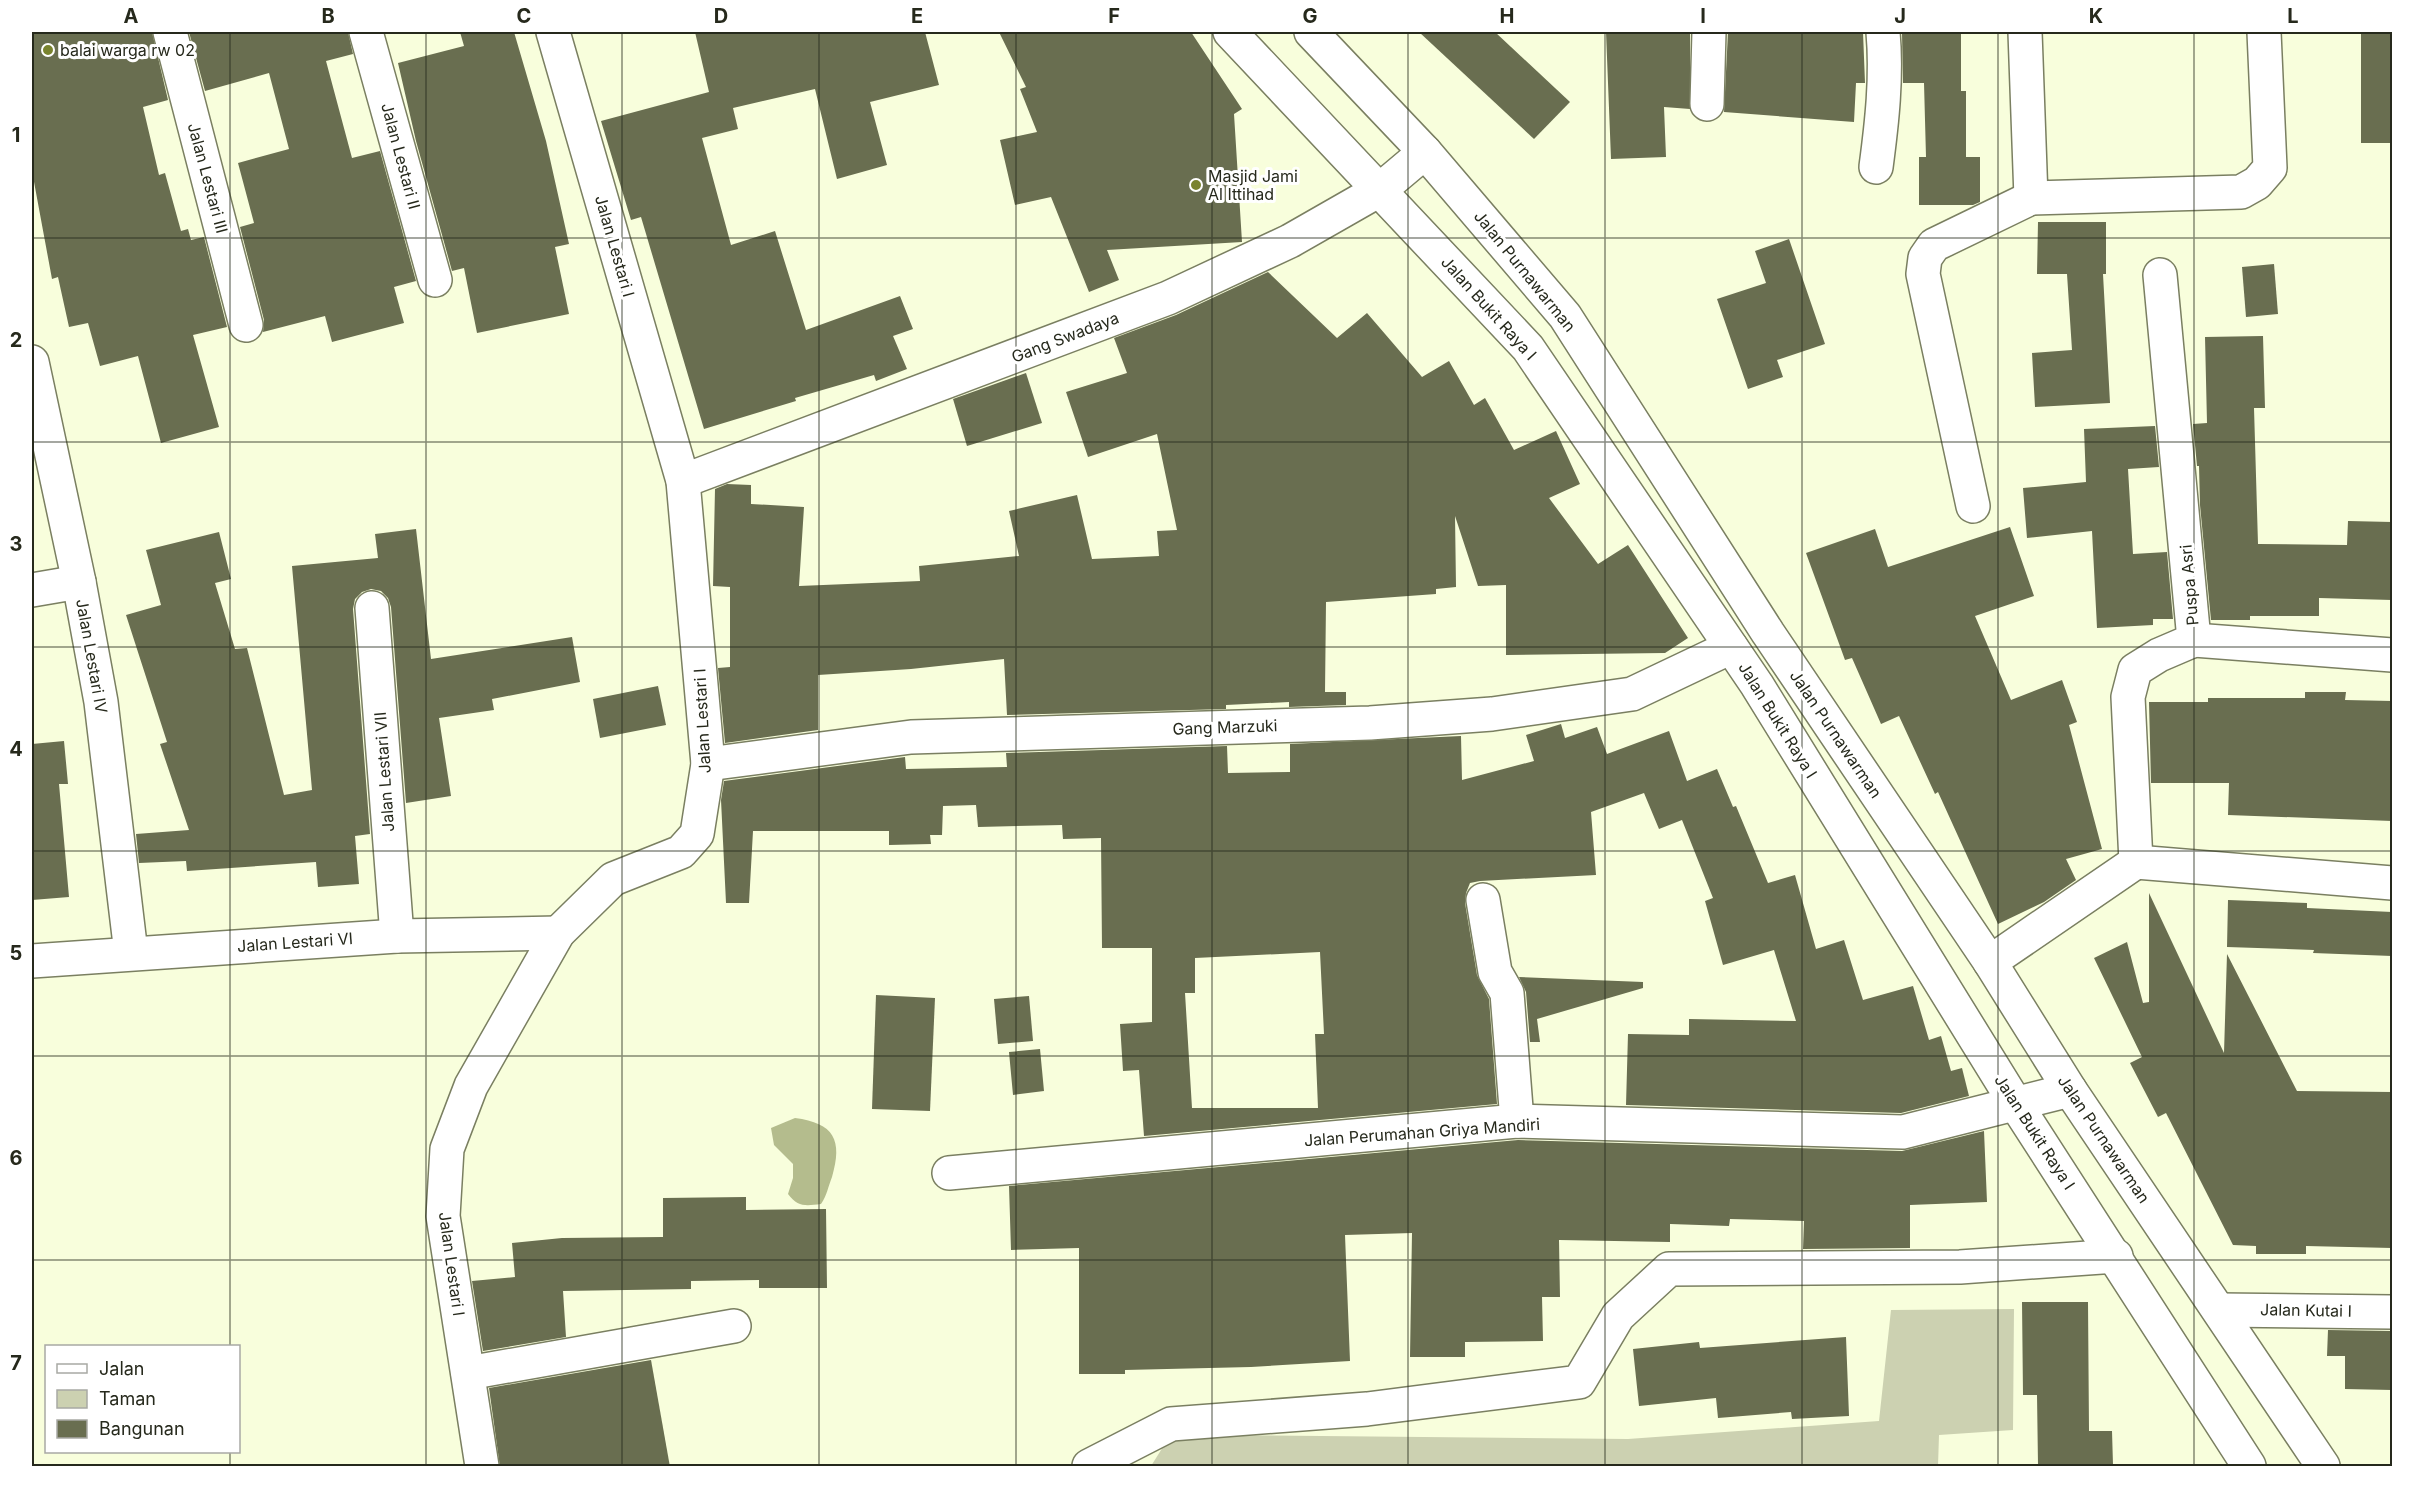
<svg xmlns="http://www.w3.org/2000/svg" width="2424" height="1498" font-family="Inter,sans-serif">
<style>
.green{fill:#ccd1b1}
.water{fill:#b4bc8d}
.building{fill:#696e50;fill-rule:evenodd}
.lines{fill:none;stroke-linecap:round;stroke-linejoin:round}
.minor-casing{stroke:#7a7f61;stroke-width:36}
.minor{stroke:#fff;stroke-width:33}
.grid{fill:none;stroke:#26291c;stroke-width:1.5;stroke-opacity:0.55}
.poi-dot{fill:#79832f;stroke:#fff;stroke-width:2}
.labels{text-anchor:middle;stroke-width:6;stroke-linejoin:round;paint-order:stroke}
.poi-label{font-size:16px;fill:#26291c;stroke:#fff;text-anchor:start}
.street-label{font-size:16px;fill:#26291c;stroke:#fff}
.neatline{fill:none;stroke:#26291c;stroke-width:2}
.grid-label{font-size:20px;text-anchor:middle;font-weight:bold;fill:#26291c}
</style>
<rect width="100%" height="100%" fill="#f8fedc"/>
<path class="green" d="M2014,1309L2013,1430L1939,1435L1938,1466H1151L1168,1439L1215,1435L1628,1439L1879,1421L1891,1310Z"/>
<path class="water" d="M795,1118C834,1123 843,1140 832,1177C828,1187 827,1195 821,1204C805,1206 798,1207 788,1194L793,1178V1164L774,1145L771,1128Z"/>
<g class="building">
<path d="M32,32H152L168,100L143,107L159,175L165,173L181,231L188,229L191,240L204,237L227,327L193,335L219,427L161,443L138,356L100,366L88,323L69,327L58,277L52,279L32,171Z"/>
<path d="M189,32H348L353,54L326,61L352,158L380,151L416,281L394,287L404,323L332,342L325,316L263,332L264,320L240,227L254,223L238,163L289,149L269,73L205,91Z"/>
<path d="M460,32H514L546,141L569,244L555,247L569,314L477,333L464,268L452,271L416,141L398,63L464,46Z"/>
<path d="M695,32H925L939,85L870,102L887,165L837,179L815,89L733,108L738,129L702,138L731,245L775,231L806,330L900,296L913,329L893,336L907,369L876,381L874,375L795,398L796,401L704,429L641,217L631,220L601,121L709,92Z"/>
<path d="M999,32H1191L1242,109L1234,114L1242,242L1107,250L1119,280L1089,292L1051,197L1015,205L1000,140L1037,132L1020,89L1026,87Z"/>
<path d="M1419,32H1495L1570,102L1534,139Z"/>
<path d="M1606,32H1690V109L1664,107L1666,157L1611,159Z"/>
<path d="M1728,32H1863L1865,83H1856L1854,122L1724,112Z"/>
<rect x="2361" y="32" width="31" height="111"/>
<path d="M1902,33L1961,34V91H1966V157H1980V202L1973,205H1919V157H1926L1924,83H1903Z"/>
<path d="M2038,222H2106V274H2103L2110,403L2035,407L2032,353L2072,350L2067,274H2037Z"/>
<path d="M1789,239L1825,344L1777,360L1783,377L1748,389L1717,299L1766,283L1755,251Z"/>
<path d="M2274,264L2278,314L2246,317L2242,267Z"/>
<path d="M1268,272L1337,338L1367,313L1422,377L1449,361L1474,405L1485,398L1514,450L1556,431L1580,484L1549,498L1598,564L1628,545L1688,638L1665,653L1506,655V585L1478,586L1455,516L1456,587L1436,589V594L1326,602L1325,692H1346V705L1289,707V702L1226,705V709L1007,715L1004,659L911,669L818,675V730L725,743L718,668L730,667V587L713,586L715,489L727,484L751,485V504L804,507L799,586L920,581L919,566L1019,556L1009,511L1077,495L1092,559L1159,556L1157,531L1177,530L1157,434L1088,457L1066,392L1127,373L1114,338L1176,315Z"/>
<path d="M2263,336L2265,408H2254L2258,544L2347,545L2348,521L2392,522V600L2319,598V616H2250V620H2211L2200,505L2199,466H2197L2193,424L2207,423L2205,337Z"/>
<path d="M1026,373L1042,423L967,446L953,399Z"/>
<path d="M2155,426L2159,467L2128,469L2133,554L2167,552L2173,619H2153V625L2097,628L2092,531L2027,538L2023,488L2086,482L2084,429Z"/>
<path d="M2010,527L2034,596L1975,616L2011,700L2062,680L2077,722L2069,725L2102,849L2066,859L2076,880L2044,902L1998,924L1938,792L1935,794L1899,716L1881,724L1852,658L1845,660L1806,553L1875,529L1888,567Z"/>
<path d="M416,529L431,659L572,637L580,682L492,699L494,710L439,718L451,796L406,803L391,607L388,598L381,591L371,589L362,592L355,599L353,609L370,834L355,836L359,884L318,887L316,862L187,871L186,861L139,863L136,834L189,830L160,744L167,742L126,615L161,605L146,550L219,532L231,579L215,583L235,649L247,648L284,795L312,790L292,566L378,558L375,534Z"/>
<path d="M658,686L666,725L600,738L593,699Z"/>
<path d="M2305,692H2346L2345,700L2392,701V821L2228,815L2229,783H2151L2149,702H2208V698H2305Z"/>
<path d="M1561,724L1565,738L1597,727L1607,754L1669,731L1687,781L1717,769L1733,807L1736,806L1768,883L1795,875L1816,949L1844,940L1863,1000L1913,986L1929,1040L1941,1036L1951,1071L1962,1068L1969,1096L1901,1113L1626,1105L1628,1034L1689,1035V1019L1796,1021L1774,950L1723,965L1705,901L1713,898L1682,820L1659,829L1644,793L1591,812L1596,875L1480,881L1470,883L1466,893L1465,903L1477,975L1489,999L1497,1104L1144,1136L1139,1070L1123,1071L1120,1024L1152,1022V948H1102L1101,838L1063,839L1062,825L978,827L976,805L943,806L942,835H930L931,844L889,845V831H753L749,903H726L721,800L724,781L905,757L906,769L1007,767L1006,753L1227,746L1228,773L1290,772V744L1461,736L1462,780L1534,761L1526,735ZM1320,952L1324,1034H1315L1318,1108H1192L1185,993H1195V958Z"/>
<path d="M64,741L68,784H59L69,897L32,900V744Z"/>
<path d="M2149,893L2224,1053L2227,954L2297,1091L2392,1092V1248L2306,1246V1254H2256V1246L2233,1245L2166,1113L2158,1117L2130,1063L2142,1057L2094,958L2127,942L2143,1003L2149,1002Z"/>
<path d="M2228,900L2307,903V908L2392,912V956L2313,953L2314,950L2227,947Z"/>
<path d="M1519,977L1643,982V988L1537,1019L1540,1042H1530L1526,992Z"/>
<path d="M876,995L935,998L930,1111L872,1109Z"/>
<path d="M1029,996L1033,1041L998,1044L994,999Z"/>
<path d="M1040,1049L1044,1091L1013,1095L1009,1052Z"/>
<path d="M1984,1131L1987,1202L1910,1205V1248L1803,1249L1804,1221L1730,1219L1729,1226L1670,1224V1242L1559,1240L1560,1297H1542L1543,1341L1465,1342V1357H1410L1412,1233L1345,1235L1350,1361L1251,1367L1125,1370V1374H1079V1248L1011,1250L1009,1186L1518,1140L1902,1151Z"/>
<path d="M746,1197V1210L826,1209L827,1288H759V1280L691,1281V1289L563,1291L566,1337L483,1351L472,1281L515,1277L512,1243L562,1238L663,1237V1198Z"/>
<path d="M2022,1302H2088L2089,1431H2112L2113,1465H2038L2037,1395H2023Z"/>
<path d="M2328,1330L2392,1331V1390L2345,1389V1356H2327Z"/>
<path d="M1846,1337L1849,1416L1792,1419L1791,1412L1718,1418L1716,1398L1639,1406L1633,1349L1699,1342L1700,1348Z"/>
<path d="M651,1360L670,1467H500L489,1388Z"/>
</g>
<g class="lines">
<g class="minor-casing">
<g id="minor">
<path d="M170,32L246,325"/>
<path d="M366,32L435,280"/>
<path d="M1230,32L1528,348L1757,685L2017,1106L2249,1466"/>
<path d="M1311,32L1425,152L1565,316L1768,633L1990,962L2070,1090L2323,1466"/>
<path d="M2025,32L2031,198L2241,192L2257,183L2270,168L2264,32"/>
<path d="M1707,104L1709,32"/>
<path d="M1876,167C1882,122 1887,77 1883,32"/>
<path d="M32,362L79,582L101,702L131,953"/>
<path d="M683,481L1168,298L1290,241L1381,189L1425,152"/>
<path d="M1973,506L1923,274L1925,258L1934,245L2031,198"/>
<path d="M32,590L79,582"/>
<path d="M372,608L397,936"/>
<path d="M2194,640L2392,655"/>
<path d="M708,764L911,737L1370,723L1492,714L1632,694L1731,647"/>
<path d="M2136,862L2392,883"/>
<path d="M1483,900L1495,972L1507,993L1517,1121"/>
<path d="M32,961L397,936L558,933"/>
<path d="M1990,962L2136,862L2128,697L2135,670L2159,655L2194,640L2160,275"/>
<path d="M949,1173L1517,1121L1903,1132L2070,1090"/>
<path d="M2219,1310L2392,1312"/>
<path d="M468,1373L734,1326"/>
<path d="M482,1466L443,1216L447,1149L471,1086L558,933L613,879L681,852L697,834L708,764L683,481L553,32"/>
<path d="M1089,1466L1171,1424L1367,1409L1579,1382L1618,1316L1669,1269L1960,1267L2116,1256"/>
</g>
</g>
<use href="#minor" class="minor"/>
</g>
<path class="grid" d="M230,32V1346M426,32V1466M622,32V1466M819,32V1466M1016,32V1466M1212,32V1466M1408,32V1466M1605,32V1466M1802,32V1466M1998,32V1466M2194,32V1466M32,238H2392M32,442H2392M32,647H2392M32,851H2392M32,1056H2392M32,1260H2392M230,1452V1466"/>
<g class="poi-dot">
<circle cx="48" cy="50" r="6"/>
<circle cx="1196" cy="185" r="6"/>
</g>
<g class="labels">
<g class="poi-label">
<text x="60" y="56">balai warga rw 02</text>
<text x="1208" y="182">Masjid Jami<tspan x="1208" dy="18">Al Ittihad</tspan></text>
</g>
<g class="street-label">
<text transform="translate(401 156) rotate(75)" y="6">Jalan Lestari II</text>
<text transform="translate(208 178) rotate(75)" y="6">Jalan Lestari III</text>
<text transform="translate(615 246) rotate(74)" y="6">Jalan Lestari I</text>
<text transform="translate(1525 271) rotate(51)" y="6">Jalan Purnawarman</text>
<text transform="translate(1489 308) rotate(48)" y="6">Jalan Bukit Raya I</text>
<text transform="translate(1065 337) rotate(-21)" y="6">Gang Swadaya</text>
<text transform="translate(2189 585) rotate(-95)" y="6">Puspa Asri</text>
<text transform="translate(92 656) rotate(80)" y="6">Jalan Lestari IV</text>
<text transform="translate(1778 720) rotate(58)" y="6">Jalan Bukit Raya I</text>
<text transform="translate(702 721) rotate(-93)" y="6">Jalan Lestari I</text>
<text transform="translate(1225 727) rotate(-2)" y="6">Gang Marzuki</text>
<text transform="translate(1836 734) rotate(56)" y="6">Jalan Purnawarman</text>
<text transform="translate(384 772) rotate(-94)" y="6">Jalan Lestari VII</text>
<text transform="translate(295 942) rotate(-4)" y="6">Jalan Lestari VI</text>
<text transform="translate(1422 1132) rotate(-4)" y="6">Jalan Perumahan Griya Mandiri</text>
<text transform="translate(2035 1132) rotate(57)" y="6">Jalan Bukit Raya I</text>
<text transform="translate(2104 1139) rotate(56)" y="6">Jalan Purnawarman</text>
<text transform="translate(452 1264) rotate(82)" y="6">Jalan Lestari I</text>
<text transform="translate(2306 1310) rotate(1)" y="6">Jalan Kutai I</text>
</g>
</g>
<rect width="2424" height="1498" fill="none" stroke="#ffffff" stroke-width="66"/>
<rect x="45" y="1345" width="195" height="108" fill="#ffffff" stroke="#a8a9a4" stroke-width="1.5"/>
<rect x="57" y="1364" width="30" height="9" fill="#ffffff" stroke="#a8a9a4" stroke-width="1.5"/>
<text x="99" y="1375" font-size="18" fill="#26291c">Jalan</text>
<rect x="57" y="1390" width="30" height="18" fill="#ccd1b1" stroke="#a8a9a4" stroke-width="1.5"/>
<text x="99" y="1405" font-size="18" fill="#26291c">Taman</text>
<rect x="57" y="1420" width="30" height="18" fill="#696e50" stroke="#a8a9a4" stroke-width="1.5"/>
<text x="99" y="1435" font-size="18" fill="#26291c">Bangunan</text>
<rect x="33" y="33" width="2358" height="1432" class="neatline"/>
<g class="grid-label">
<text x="131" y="23">A</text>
<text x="328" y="23">B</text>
<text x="524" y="23">C</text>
<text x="721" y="23">D</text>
<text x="917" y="23">E</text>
<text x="1114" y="23">F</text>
<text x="1310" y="23">G</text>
<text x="1507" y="23">H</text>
<text x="1703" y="23">I</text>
<text x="1900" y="23">J</text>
<text x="2096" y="23">K</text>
<text x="2293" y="23">L</text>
<text x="16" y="142">1</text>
<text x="16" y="347">2</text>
<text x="16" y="551">3</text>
<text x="16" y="756">4</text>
<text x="16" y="960">5</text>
<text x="16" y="1165">6</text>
<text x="16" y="1370">7</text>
</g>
</svg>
